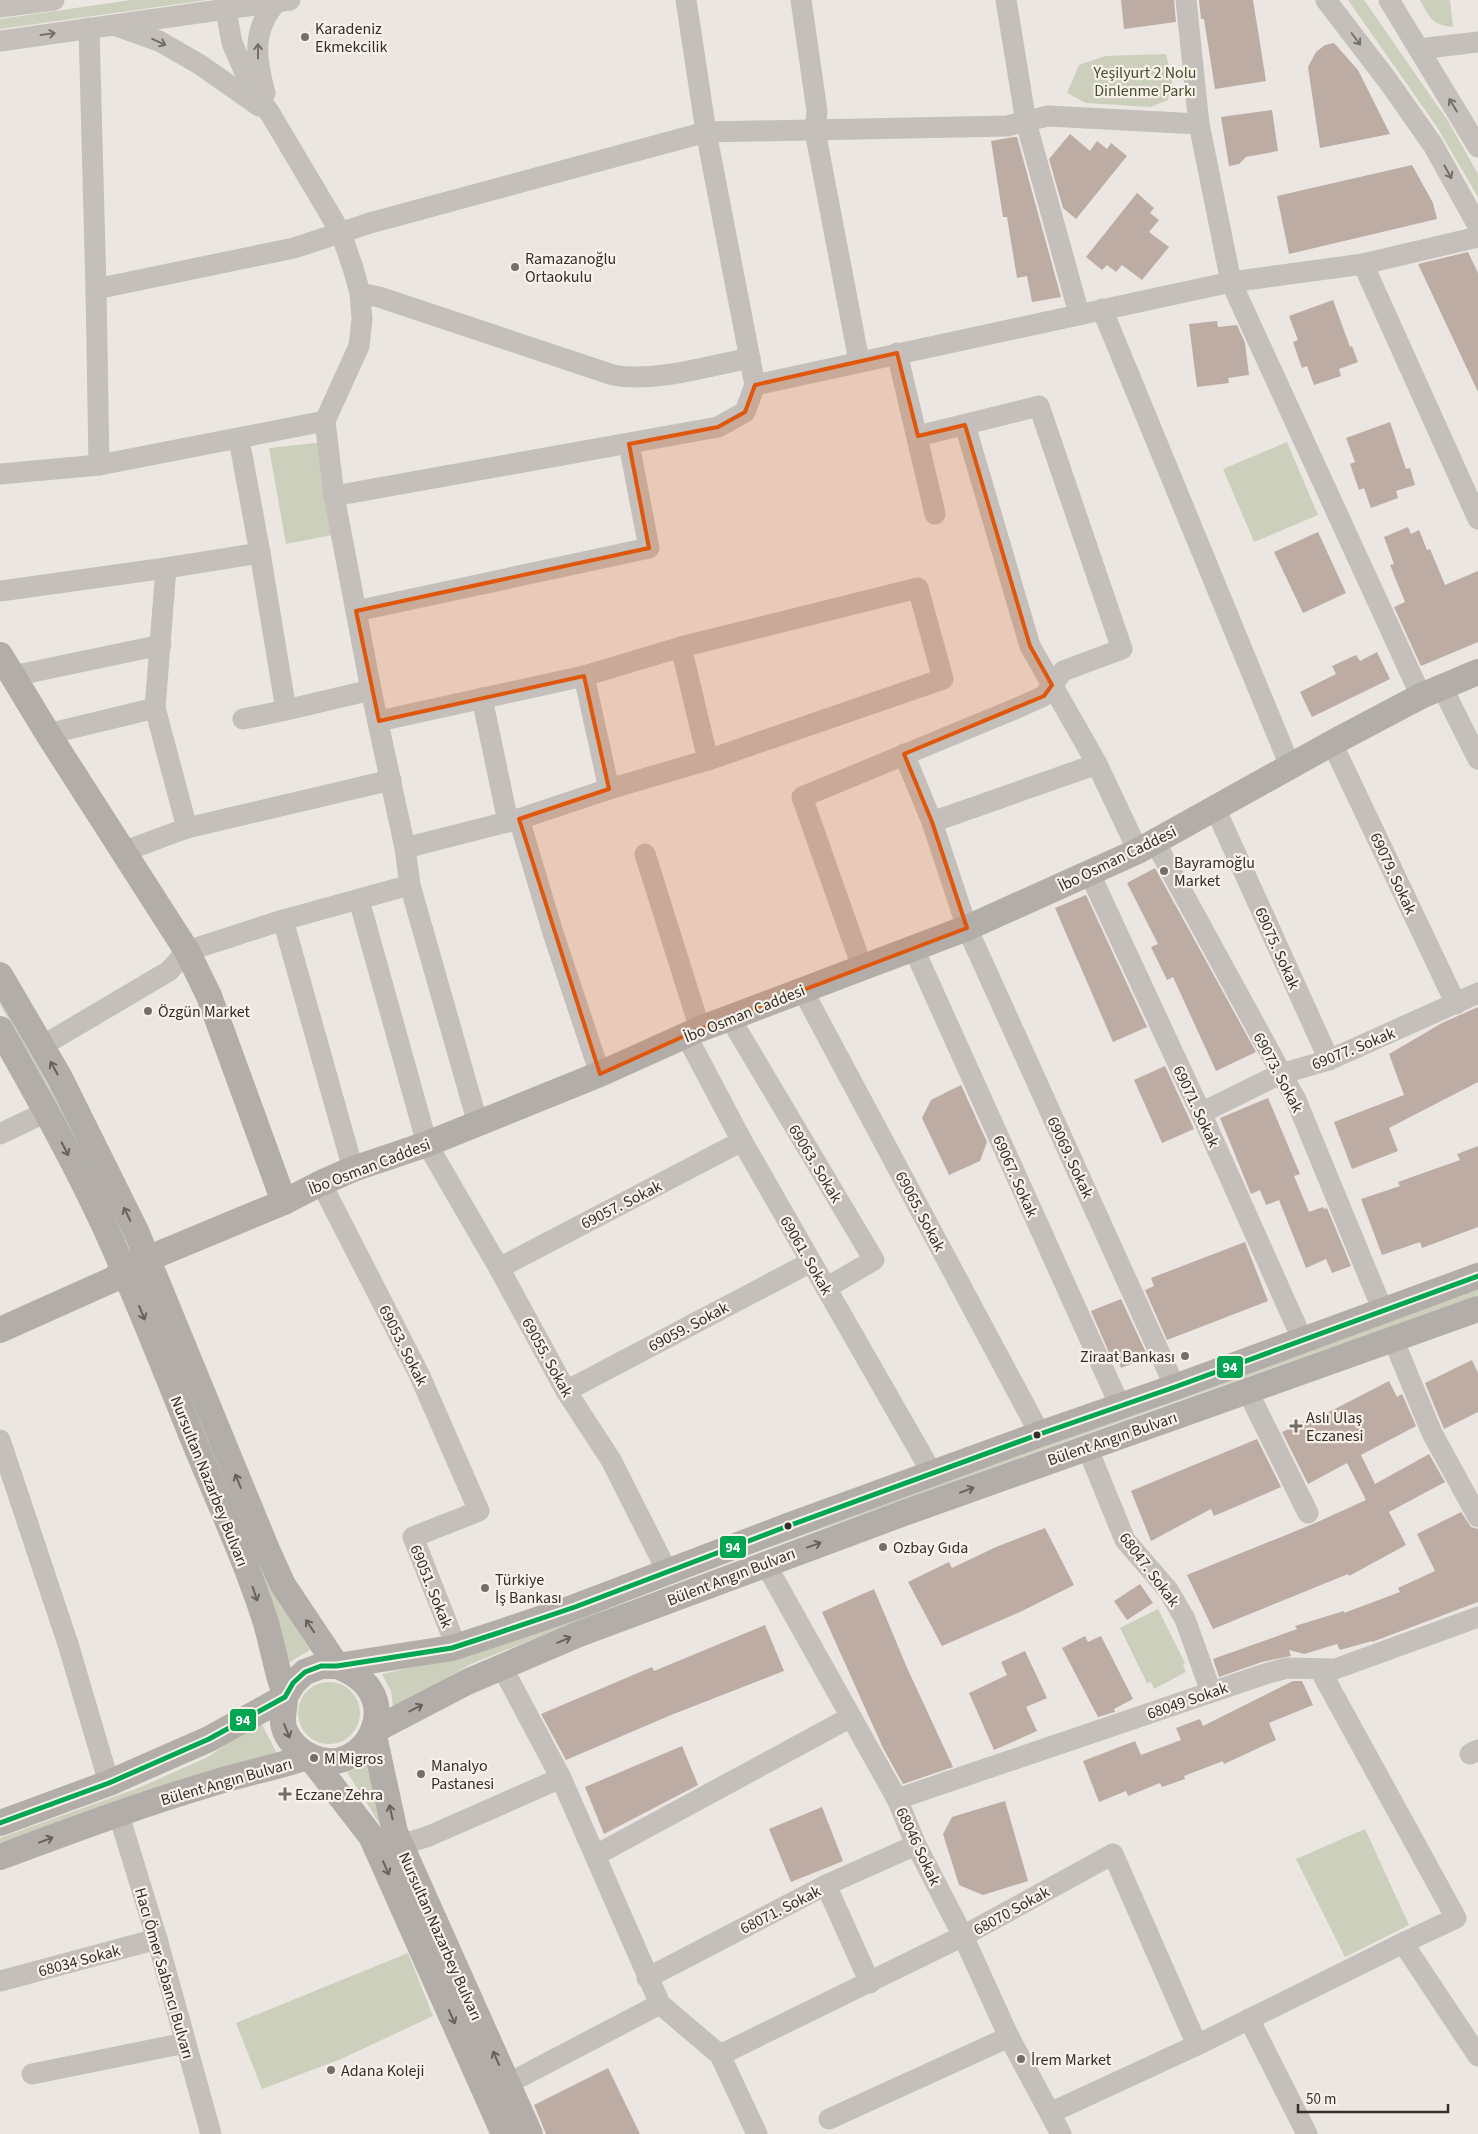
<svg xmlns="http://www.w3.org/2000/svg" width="1478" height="2134" font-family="'Source Sans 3',sans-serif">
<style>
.green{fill:#cccfbc}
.building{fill:#bdaca4}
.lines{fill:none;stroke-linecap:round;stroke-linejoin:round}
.minor{stroke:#c4bfba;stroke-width:21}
.major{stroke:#b3ada9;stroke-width:26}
.bus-1-casing{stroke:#f7f1e9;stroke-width:9}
.bus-1{stroke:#00a651;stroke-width:5}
.oneway{stroke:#756f6a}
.oneway2{stroke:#67605c}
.marked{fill:#df570d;fill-opacity:0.2;stroke:#df570d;stroke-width:4;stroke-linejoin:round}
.poi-dot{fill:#746e69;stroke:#f7f1e9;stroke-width:2}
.bus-dot{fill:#342d29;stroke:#f7f1e9;stroke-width:2}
.labels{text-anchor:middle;stroke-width:4.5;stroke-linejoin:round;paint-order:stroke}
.poi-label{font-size:16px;fill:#342d29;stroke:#f7f1e9;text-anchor:start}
.park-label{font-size:16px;fill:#43502f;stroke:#f7f1e9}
.street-label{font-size:16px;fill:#342d29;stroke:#f7f1e9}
.line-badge{stroke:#f7f1e9;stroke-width:2}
.badge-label{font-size:14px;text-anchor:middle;font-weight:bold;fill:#fff}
</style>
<rect width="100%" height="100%" fill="#ebe6e1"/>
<g class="green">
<path d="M131,0H207L0,29V19Z"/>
<path d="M1348,0H1364L1448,121L1478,174V197L1437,127Z"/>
<path d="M1420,0H1450L1453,27C1432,25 1430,18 1420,0Z"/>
<path d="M1166,54L1172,81L1168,100L1150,107L1086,103L1067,93L1079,65L1105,56Z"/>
<path d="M324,442L337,534L286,544L269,448Z"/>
<path d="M1287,442L1318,515L1254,542L1223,469Z"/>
<path d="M0,992L51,1083L126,1240L122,1241L46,1084L0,1004Z"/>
<path d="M148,1289L272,1589L310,1650L288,1663Z"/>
<path d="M1478,1290V1296L1155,1409L693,1575L471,1664L393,1708L391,1691L382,1674L467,1655L691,1571Z"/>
<path d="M1158,1609L1185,1663L1183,1665L1186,1672L1154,1689L1151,1682L1147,1683L1120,1628Z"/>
<circle cx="329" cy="1713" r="31"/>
<path d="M261,1722L277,1754L0,1843V1838L138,1788L206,1758Z"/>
<path d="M370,1756L383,1829L347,1772L360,1767Z"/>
<path d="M1365,1829L1409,1925L1345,1957L1296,1859Z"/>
<path d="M408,1953L433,2016L341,2059L262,2089L236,2023Z"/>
</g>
<g class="building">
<path d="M1121,0H1174L1176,22L1124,29Z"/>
<path d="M1199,0H1253L1266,81L1215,89L1204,19H1201Z"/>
<path d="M1334,43L1358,70L1390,134L1320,148L1308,67L1316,52L1325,45Z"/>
<path d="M1272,110L1278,151L1246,157L1239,164L1229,166L1221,117Z"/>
<path d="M1070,134L1090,151L1097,141L1107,149L1111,143L1127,156L1076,219L1063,208L1049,159Z"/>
<path d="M1014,137H1017L1061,297L1032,302L1027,276L1017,278L1007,217H1003L991,141Z"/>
<path d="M1412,165L1433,203L1437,219L1289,254L1277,196Z"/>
<path d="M1137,193L1154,208L1150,213L1159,220L1149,232L1169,247L1142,280L1122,265L1116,272L1107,265L1102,270L1086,257Z"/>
<path d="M1468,252L1478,273V392L1418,264Z"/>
<path d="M1333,300L1350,347L1352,346L1358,362L1339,369L1341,376L1314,385L1307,366L1302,368L1293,342L1298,340L1289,316Z"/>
<path d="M1217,321L1218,327L1237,325L1245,343L1249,375L1228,378L1229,383L1197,387L1189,324Z"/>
<path d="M1390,422L1406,469L1410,468L1415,485L1396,491L1398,498L1371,508L1364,488L1359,490L1350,464L1355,462L1346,438Z"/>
<path d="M1408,527L1411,534L1419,530L1427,550L1430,549L1445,585L1478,571V642L1421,666L1394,607L1405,602L1390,565L1394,564L1384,537Z"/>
<path d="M1318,532L1346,593L1303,613L1274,552Z"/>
<path d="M1377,652L1390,679L1312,717L1300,692L1336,674L1332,666L1356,655L1360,661Z"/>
<path d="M1155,868L1256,1052L1216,1071L1173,977L1167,980L1151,947L1158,944L1127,883Z"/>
<path d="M1086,895L1147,1027L1113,1042L1055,908Z"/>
<path d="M1478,1007V1082L1389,1128L1398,1151L1352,1169L1334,1122L1404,1095L1389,1054L1442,1023Z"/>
<path d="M1165,1066L1194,1129L1162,1143L1134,1080Z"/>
<path d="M961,1085L987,1142L980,1161L949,1175L922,1118L931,1100Z"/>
<path d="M1268,1098L1300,1174L1294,1176L1309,1212L1323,1207L1324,1209L1327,1208L1351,1266L1332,1273L1326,1259L1306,1268L1279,1200L1266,1205L1260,1190L1251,1194L1220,1118Z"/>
<path d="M1478,1146V1227L1422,1248L1420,1242L1382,1255L1361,1199L1400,1186L1398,1182L1460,1160L1457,1154Z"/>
<path d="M1245,1242L1268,1301L1167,1340L1145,1290L1154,1286L1151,1278Z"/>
<path d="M1121,1299L1148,1357L1121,1368L1115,1353L1110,1355L1091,1311Z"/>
<path d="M1472,1360L1478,1373V1412L1444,1429L1425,1383Z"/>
<path d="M1389,1381L1397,1397L1402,1394L1416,1426L1361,1455L1375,1484L1429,1454L1445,1482L1389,1512L1406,1545L1349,1576L1348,1574L1213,1629L1187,1575L1313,1524L1366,1500L1347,1463L1308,1484L1282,1432L1326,1411L1327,1413Z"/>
<path d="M1257,1439L1281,1487L1214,1516L1211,1509L1151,1541L1131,1491Z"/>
<path d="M1461,1512L1471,1527L1478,1529V1602L1372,1642V1641L1340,1650L1337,1644L1304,1654L1289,1650L1291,1656L1262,1662L1219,1677L1213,1659L1297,1629L1295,1626L1344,1611V1613L1400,1592L1398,1588L1435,1571L1417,1534Z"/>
<path d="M1045,1528L1074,1585L1022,1611L942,1646L908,1582L949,1562L952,1568L996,1547Z"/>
<path d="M1140,1584L1153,1603L1127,1620L1114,1601Z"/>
<path d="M874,1589L908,1670L953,1767L903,1784L883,1748L822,1612Z"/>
<path d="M765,1625L784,1671L671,1715L566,1760L541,1714L652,1667L654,1671Z"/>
<path d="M1085,1636L1088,1642L1101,1636L1133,1699L1114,1709L1115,1712L1098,1717L1062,1648Z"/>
<path d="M1025,1651L1047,1698L1026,1707L1037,1731L994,1750L969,1693L1007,1675L1001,1662Z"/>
<path d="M1293,1681H1302L1313,1705L1269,1723L1276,1740L1224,1764L1223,1761L1184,1776L1185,1779L1162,1787L1160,1783L1128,1796L1126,1791L1099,1802L1083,1761L1135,1741L1141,1755L1181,1740L1176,1728L1200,1719L1203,1726Z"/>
<path d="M682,1746L698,1785L604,1834L585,1787Z"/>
<path d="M1005,1801L1028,1881L983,1895L959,1885L943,1834L952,1817Z"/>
<path d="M822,1807L843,1861L791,1882L769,1829Z"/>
<path d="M608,2068L640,2134H546L534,2105Z"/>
</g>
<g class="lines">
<g class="minor">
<path d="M224,0L232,43L250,84L271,115L341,233L353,268L360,293L362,319L359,346L325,421L334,496L371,690L405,848L410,885L478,1124"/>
<path d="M801,0L817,111L815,131L859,361"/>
<path d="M1006,0L1026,122L1079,314"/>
<path d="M1186,0L1199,124L1231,282L1421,696"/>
<path d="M1326,0L1388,81L1433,145L1478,226"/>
<path d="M1389,0L1478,147"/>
<path d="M0,7L54,0"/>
<path d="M117,26L159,41L199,64L259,106"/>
<path d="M89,28L96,289"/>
<path d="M0,41L290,0"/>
<path d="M1419,49L1478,42"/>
<path d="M265,93C256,60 251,29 277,2"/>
<path d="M1363,264L1478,519"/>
<path d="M360,293L379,297L613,375C654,383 708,366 750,358"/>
<path d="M1102,309L1290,766"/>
<path d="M897,353L935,514"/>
<path d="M755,385L1231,282L1363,264L1478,237"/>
<path d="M965,425L1030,646L1097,764L1138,851"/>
<path d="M99,465L96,289L294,248L370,223L706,132L1007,126L1048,116L1199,124"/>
<path d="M0,474L99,465L325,421"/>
<path d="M334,496L718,427L745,412L755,385L706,132L686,0"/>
<path d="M260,553L286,710L371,690"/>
<path d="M166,568L155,708L187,828"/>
<path d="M0,591L166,568L260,553L239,439"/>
<path d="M356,611L649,548L629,444"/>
<path d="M681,647L708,760"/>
<path d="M13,676L161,645"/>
<path d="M584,676L609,789"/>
<path d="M1442,687L1478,759"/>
<path d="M482,698L508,822"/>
<path d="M243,719L286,710"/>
<path d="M379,721L584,676L681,647L918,588L943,679L708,760L609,789L519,819L405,848"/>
<path d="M48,734L155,708"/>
<path d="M1332,743L1456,1004"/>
<path d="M904,754L932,822L967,928L1175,1387"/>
<path d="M1215,808L1329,1060"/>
<path d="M519,819L553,933L600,1074"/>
<path d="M932,822L1097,764"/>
<path d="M1155,842L1296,1100L1383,1311"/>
<path d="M125,851L187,828L391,780"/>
<path d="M645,854L700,1029"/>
<path d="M1089,872L1201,1113L1303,1341"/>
<path d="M359,900L427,1144L499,1268L566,1391L611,1460L667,1571"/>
<path d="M283,920L353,1169"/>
<path d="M913,947L1120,1406"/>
<path d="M862,967L802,797L1015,709L1044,696L1063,671L1122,649L1039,406L918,436"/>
<path d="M802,989L1040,1434"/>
<path d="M730,1018L874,1260L826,1288"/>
<path d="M686,1035L742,1141L932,1473"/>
<path d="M42,1046L169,971L187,951L283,920L410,885"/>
<path d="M1201,1113L1280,1074L1329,1060L1478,993"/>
<path d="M0,1134L46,1112"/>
<path d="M321,1183L419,1374L479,1511L413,1537L456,1646"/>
<path d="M499,1268L742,1141"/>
<path d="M1393,1339L1432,1433L1478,1517"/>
<path d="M1247,1390L1308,1513"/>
<path d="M566,1391L811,1262"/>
<path d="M0,1440L68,1644L109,1783"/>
<path d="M1087,1447L1125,1540L1168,1590L1185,1619L1211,1692"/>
<path d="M765,1563L897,1799L916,1845L963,1936L1009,2037L1061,2134"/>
<path d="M502,1667L561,1778L660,2004L720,2055L757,2134"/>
<path d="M1320,1670L1456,1918L1403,1943L1478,2056"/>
<path d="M1470,1754L1478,1750"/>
<path d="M897,1799L1265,1674L1287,1668L1335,1669L1478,1617"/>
<path d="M118,1812L157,1939L211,2134"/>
<path d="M401,1845L429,1836L561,1778"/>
<path d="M596,1855L851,1717"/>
<path d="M826,1885L870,1983"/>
<path d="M647,1978L826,1885L916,1845"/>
<path d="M0,1981L157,1939"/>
<path d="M1249,2019L1307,2134"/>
<path d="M720,2055L963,1936L1113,1854L1197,2045"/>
<path d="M32,2074L185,2043"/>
<path d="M507,2084L660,2004"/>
<path d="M1050,2113L1197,2045L1403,1943"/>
<path d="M829,2119L1009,2037"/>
</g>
<g class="major">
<path d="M0,655L48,734L187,951L209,996L284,1202"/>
<path d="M0,975L59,1076L136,1231L268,1552L283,1585L337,1666"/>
<path d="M0,1029C36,1093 73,1158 104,1225C136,1295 164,1367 193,1439C218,1500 246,1560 266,1623C271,1641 275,1660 280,1679C282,1685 285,1692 285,1698C285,1710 280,1719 285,1731C291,1744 300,1752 312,1757C364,1781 414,1694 337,1666"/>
<path d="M0,1330L114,1279L123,1269L284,1202L321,1183L353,1169L427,1144L600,1074L700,1029L967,928L1138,851L1332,743L1421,696L1478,672"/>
<path d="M373,1731L467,1682L579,1634L904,1513L1478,1309"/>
<path d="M373,1731L395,1832L530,2134"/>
<path d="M309,1756L371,1836L504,2134"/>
<path d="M0,1823L109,1783L209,1739L285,1697L293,1683L305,1672L321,1666H337L452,1648L498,1633L575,1607L788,1526L1040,1434L1175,1387L1478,1276"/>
<path d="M0,1857C70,1831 139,1805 210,1784C243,1773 277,1768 309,1756"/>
</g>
<g class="bus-1-casing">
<path id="bus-1" d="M0,1823L109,1783L209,1739L285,1697L293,1683L305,1672L321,1666H337L452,1648L498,1633L575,1607L788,1526L1040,1434L1175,1387L1478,1276"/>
</g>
<use href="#bus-1" class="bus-1"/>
</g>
<defs><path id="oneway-shaft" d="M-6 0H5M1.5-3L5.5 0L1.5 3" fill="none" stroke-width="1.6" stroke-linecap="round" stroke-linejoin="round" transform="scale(1.25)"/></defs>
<g class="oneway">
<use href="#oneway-shaft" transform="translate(48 34) rotate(-8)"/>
<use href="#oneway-shaft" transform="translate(1356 39) rotate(53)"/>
<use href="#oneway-shaft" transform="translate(159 42) rotate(24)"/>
<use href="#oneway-shaft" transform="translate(258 51) rotate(-90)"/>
<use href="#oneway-shaft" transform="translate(1453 105) rotate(-121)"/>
<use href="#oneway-shaft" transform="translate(1448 172) rotate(61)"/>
</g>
<g class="oneway2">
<use href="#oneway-shaft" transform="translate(54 1068) rotate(-119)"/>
<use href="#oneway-shaft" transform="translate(65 1149) rotate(63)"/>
<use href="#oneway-shaft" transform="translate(127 1214) rotate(-116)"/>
<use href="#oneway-shaft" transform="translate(142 1313) rotate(68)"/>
<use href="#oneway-shaft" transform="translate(238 1481) rotate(-112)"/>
<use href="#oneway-shaft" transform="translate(967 1490) rotate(-20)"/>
<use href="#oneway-shaft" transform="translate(814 1545) rotate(-20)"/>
<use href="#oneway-shaft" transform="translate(255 1594) rotate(71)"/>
<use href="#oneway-shaft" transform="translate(310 1626) rotate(-124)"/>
<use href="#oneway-shaft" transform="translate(564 1640) rotate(-23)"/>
<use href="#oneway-shaft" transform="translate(416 1708) rotate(-27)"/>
<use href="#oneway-shaft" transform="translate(287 1731) rotate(68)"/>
<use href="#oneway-shaft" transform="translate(391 1812) rotate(-102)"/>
<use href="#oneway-shaft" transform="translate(46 1840) rotate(-21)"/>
<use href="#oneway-shaft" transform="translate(386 1868) rotate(66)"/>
<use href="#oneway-shaft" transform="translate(452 2017) rotate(66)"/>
<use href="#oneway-shaft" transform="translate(496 2058) rotate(-114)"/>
</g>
<path class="marked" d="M897,353L918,436L965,425L1030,646L1052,685L1044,696L904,754L932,822L967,928L700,1029L600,1074L519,819L609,789L584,676L379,721L356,611L649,548L629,444L718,427L745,412L755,385Z"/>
<g class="poi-dot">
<circle cx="305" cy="37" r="5"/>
<circle cx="515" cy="267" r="5"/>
<circle cx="1164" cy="871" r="5"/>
<circle cx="148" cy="1011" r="5"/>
<circle cx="1185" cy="1356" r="5"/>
<path d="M1293.5 1418.5h5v5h5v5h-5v5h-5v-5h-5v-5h5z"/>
<circle cx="883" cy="1547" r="5"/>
<circle cx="485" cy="1588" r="5"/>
<circle cx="314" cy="1758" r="5"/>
<circle cx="421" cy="1774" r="5"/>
<path d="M282.5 1786.5h5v5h5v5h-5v5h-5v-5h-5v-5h5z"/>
<circle cx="1021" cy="2059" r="5"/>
<circle cx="331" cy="2070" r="5"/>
</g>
<g class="bus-dot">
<circle cx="1037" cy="1435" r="4.5"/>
<circle cx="788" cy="1526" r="4.5"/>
</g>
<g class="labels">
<g class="poi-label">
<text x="315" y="34">Karadeniz<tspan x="315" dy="18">Ekmekcilik</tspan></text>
<text x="525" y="264">Ramazanoğlu<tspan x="525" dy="18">Ortaokulu</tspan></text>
<text x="1174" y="868">Bayramoğlu<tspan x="1174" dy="18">Market</tspan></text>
<text x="158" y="1017">Özgün Market</text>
<text x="1175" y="1362" text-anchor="end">Ziraat Bankası</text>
<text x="1306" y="1423">Aslı Ulaş<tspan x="1306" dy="18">Eczanesi</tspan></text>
<text x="893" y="1553">Ozbay Gıda</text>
<text x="495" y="1585">Türkiye<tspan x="495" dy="18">İş Bankası</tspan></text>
<text x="324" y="1764">M Migros</text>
<text x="431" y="1771">Manalyo<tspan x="431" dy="18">Pastanesi</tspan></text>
<text x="295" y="1800">Eczane Zehra</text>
<text x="1031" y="2065">İrem Market</text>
<text x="341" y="2076">Adana Koleji</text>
</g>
<g class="park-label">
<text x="1145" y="78">Yeşilyurt 2 Nolu<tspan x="1145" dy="18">Dinlenme Parkı</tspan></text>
</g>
<g class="street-label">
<text transform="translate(1117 858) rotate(-26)" y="6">İbo Osman Caddesi</text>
<text transform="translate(1394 873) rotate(65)" y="6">69079. Sokak</text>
<text transform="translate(1278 948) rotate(66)" y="6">69075. Sokak</text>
<text transform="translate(744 1013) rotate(-22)" y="6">İbo Osman Caddesi</text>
<text transform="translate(1353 1048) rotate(-22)" y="6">69077. Sokak</text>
<text transform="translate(1279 1072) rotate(62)" y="6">69073. Sokak</text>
<text transform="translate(1197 1106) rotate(65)" y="6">69071. Sokak</text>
<text transform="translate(1071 1157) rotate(65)" y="6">69069. Sokak</text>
<text transform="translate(816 1163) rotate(59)" y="6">69063. Sokak</text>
<text transform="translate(369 1166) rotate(-21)" y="6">İbo Osman Caddesi</text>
<text transform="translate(1016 1176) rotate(66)" y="6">69067. Sokak</text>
<text transform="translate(621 1204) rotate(-27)" y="6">69057. Sokak</text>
<text transform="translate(921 1211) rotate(62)" y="6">69065. Sokak</text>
<text transform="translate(807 1255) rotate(60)" y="6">69061. Sokak</text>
<text transform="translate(688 1326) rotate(-28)" y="6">69059. Sokak</text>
<text transform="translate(404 1345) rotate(63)" y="6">69053. Sokak</text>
<text transform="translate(548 1357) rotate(61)" y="6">69055. Sokak</text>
<text transform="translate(1112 1438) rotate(-19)" y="6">Bülent Angın Bulvarı</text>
<text transform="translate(210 1481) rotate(68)" y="6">Nursultan Nazarbey Bulvarı</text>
<text transform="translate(1150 1569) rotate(53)" y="6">68047. Sokak</text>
<text transform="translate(731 1576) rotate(-21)" y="6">Bülent Angın Bulvarı</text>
<text transform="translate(432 1586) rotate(68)" y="6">69051. Sokak</text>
<text transform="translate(1187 1700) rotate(-19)" y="6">68049 Sokak</text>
<text transform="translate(226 1781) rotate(-16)" y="6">Bülent Angın Bulvarı</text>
<text transform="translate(919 1846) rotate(65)" y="6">68046 Sokak</text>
<text transform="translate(780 1909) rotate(-27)" y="6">68071. Sokak</text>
<text transform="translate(1011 1910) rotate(-29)" y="6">68070 Sokak</text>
<text transform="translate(441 1936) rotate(66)" y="6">Nursultan Nazarbey Bulvarı</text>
<text transform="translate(79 1960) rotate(-15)" y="6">68034 Sokak</text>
<text transform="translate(165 1973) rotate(74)" y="6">Hacı Ömer Sabancı Bulvarı</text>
</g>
</g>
<g class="line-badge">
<rect x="1216" y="1355" width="28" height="24" rx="5" fill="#00a651"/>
<rect x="719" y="1535" width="28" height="24" rx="5" fill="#00a651"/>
<rect x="229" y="1708" width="28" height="24" rx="5" fill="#00a651"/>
</g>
<g class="badge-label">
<text x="1230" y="1372">94</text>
<text x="733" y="1552">94</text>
<text x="243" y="1725">94</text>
</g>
<path d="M1298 2104v8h150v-8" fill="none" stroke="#342d29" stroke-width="2.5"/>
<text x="1306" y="2104" font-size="15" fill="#342d29" stroke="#f7f1e9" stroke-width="4" paint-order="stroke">50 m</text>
</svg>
